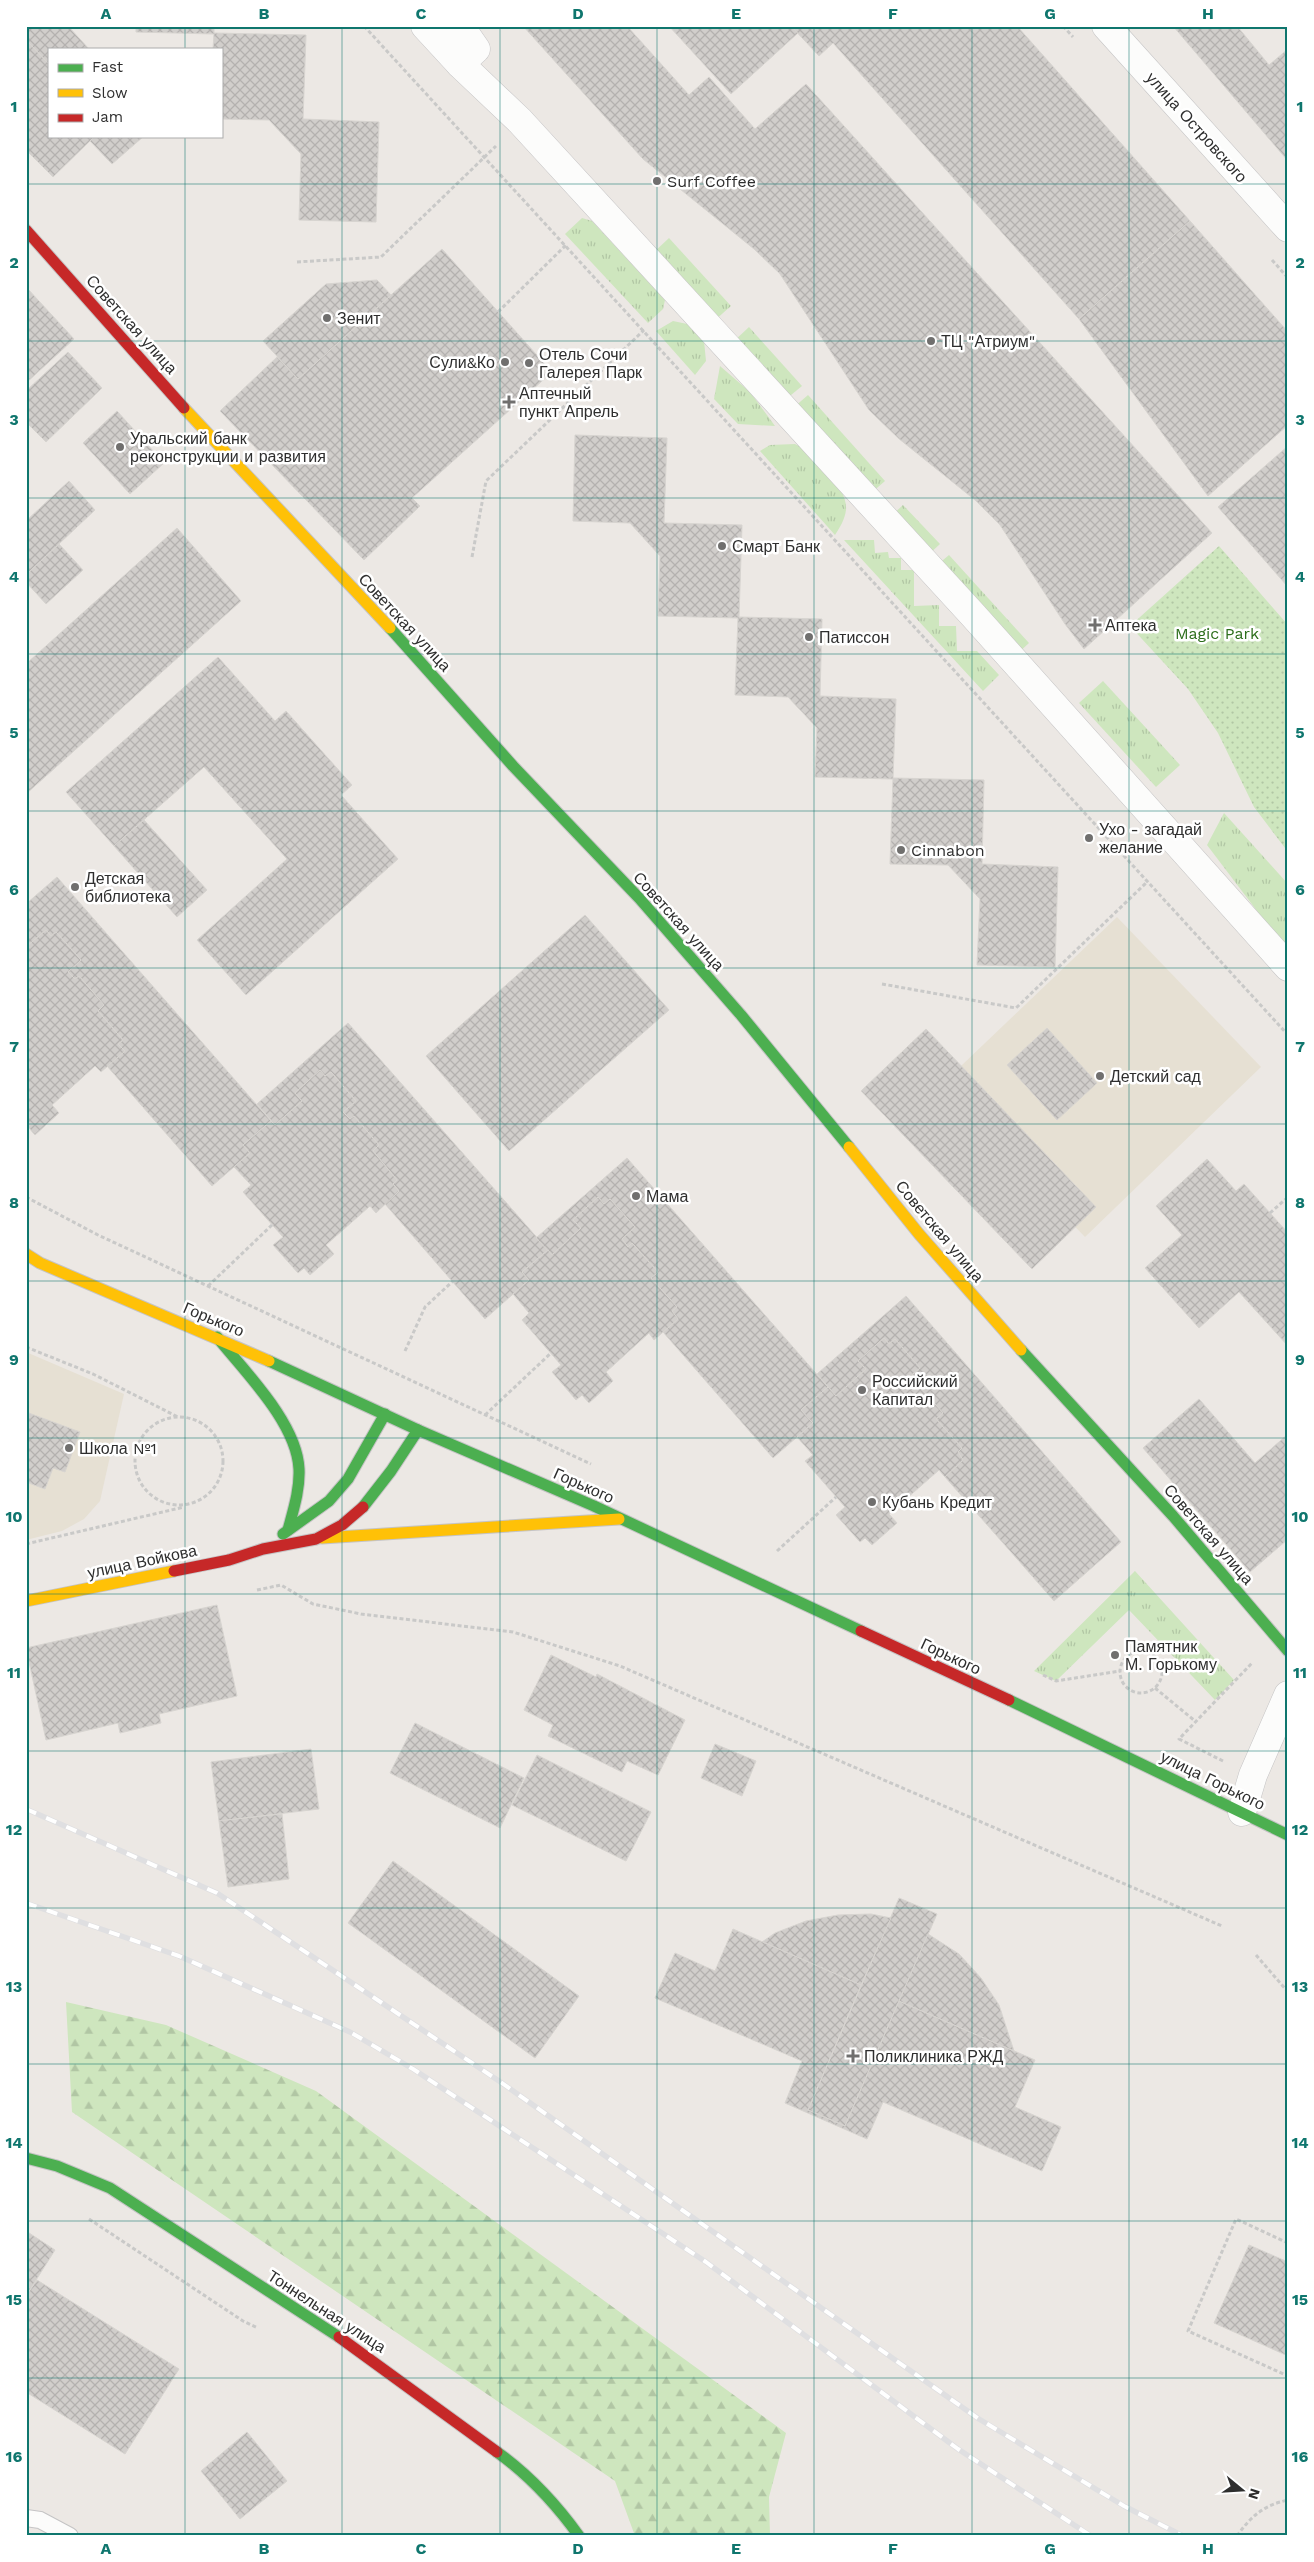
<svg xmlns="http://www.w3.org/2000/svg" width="1314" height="2562" font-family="'Work Sans',sans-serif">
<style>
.education{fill:#e6e0d3}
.grass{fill:url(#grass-tufts)}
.forest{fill:url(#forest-firs)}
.park{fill:url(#park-dots)}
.building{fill:url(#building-cross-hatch);stroke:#d7d4d0}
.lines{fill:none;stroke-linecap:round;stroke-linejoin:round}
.lane-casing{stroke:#c5c4c5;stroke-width:18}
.street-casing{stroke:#c5c4c5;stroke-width:29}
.fast-casing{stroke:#c5c4c5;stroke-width:13}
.slow-casing{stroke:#c5c4c5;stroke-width:13}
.jam-casing{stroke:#c5c4c5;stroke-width:13}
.path{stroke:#c9c9c8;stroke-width:3;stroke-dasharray:4 2.5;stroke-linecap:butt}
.lane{stroke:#fcfcfb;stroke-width:16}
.street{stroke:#fcfcfb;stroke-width:28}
.fast{stroke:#4caf50;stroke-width:11}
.slow{stroke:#ffc107;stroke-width:11}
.jam{stroke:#c62828;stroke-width:11}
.rail-casing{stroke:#dfdfe1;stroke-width:5.5}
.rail{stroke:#fff;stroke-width:4;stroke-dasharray:11;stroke-linecap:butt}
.grid{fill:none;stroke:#0f766e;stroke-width:1;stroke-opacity:0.55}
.poi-dot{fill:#706f6e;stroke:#fff;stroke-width:2}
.labels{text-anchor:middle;stroke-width:5;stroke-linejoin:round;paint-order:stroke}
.street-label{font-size:16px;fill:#2e2e2e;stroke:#fff}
.poi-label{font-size:16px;fill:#2e2e2e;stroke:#fff;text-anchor:start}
.park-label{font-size:16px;fill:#2c6e1b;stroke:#fff}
.neatline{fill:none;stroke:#0f766e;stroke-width:2}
.grid-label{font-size:16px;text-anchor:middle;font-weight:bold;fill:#0f766e}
</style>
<defs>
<pattern id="grass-tufts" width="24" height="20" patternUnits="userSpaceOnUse" patternTransform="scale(1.25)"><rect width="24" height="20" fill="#cee6be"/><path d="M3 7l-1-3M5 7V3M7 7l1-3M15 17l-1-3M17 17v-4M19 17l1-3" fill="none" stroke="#b1c6a4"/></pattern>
<pattern id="forest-firs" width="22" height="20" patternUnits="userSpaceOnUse" patternTransform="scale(1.25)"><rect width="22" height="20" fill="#cee6be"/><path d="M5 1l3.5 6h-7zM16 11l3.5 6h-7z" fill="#b1c6a4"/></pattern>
<pattern id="park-dots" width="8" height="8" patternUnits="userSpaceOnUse" patternTransform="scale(1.25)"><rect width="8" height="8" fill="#cee6be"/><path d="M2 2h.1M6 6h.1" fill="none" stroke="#b1c6a4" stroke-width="1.8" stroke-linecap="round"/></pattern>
<pattern id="building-cross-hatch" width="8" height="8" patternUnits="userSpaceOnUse" patternTransform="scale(1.25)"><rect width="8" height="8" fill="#d1cecb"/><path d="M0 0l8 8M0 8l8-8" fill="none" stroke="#b4b1af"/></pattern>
</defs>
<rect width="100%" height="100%" fill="#ece8e4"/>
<g class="education">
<path d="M1117,917L1261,1067L1085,1237L940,1086Z"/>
<path d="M26,1352L124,1394L100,1501L84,1519L62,1531L26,1540Z"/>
</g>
<g class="grass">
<path d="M582,218L592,221L665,300L663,309L648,323L565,234Z"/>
<path d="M669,238L731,306L714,321L653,253Z"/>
<path d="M673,321L692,325L704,341L706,361L695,375L656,331Z"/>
<path d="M749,327L802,386L785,400L733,342Z"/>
<path d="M720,366L750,392L775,426L738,424L714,399Z"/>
<path d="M808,395L885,481L870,494L793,408Z"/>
<path d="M795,444C814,454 848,487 846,510C845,519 840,527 835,535L760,451L770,445Z"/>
<path d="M903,505L940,544L927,556L890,517Z"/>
<path d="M844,540H874L875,553L888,552L889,558H901V570H914V606L939,605V626H956L957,651H977L999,675L983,691Z"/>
<path d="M949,555L1029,643L1016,655L936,566Z"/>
<path d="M1103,681L1180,765L1156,787L1079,703Z"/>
<path d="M1224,813L1288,884V952L1207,845Z"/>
<path d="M1135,1571L1234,1680L1215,1700L1129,1610L1056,1681L1034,1671Z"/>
</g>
<path class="forest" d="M66,2002L166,2025L316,2091L786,2433L769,2497L770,2536H635L615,2481L72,2112Z"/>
<path class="park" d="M1219,546L1288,625V852L1254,807L1218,733L1188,689L1130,626Z"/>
<g class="building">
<path d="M26,26H68L89,49H49V64L26,40Z"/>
<path d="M136,26H214V33L306,35L303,119L379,122L376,222L299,220L301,154L269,120L221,119V49H213L214,34L136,32Z"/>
<path d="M523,26H627L689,95L709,77L755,129L806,84L1212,533L1084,649L1065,624L1000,525L975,500L898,438L869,410L780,274L754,249L643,159Z"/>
<path d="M669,26H791L798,33L731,94Z"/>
<path d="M791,26H1017L1190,221L1079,319L833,43L819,56Z"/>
<path d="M1173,26H1237L1269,65L1288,49V161Z"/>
<path d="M26,40L49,64V136H95L53,177L26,150Z"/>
<path d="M95,136H144L112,164L90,141Z"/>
<path d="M1190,221L1288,332V425L1208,496L1079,319Z"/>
<path d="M442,249L552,372L412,498L420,506L364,560L220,411L277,357L298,379Z"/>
<path d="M377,280L391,295L298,379L263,341L326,284Z"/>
<path d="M26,287L74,339L26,383Z"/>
<path d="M68,352L102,388L46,442L26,422V391Z"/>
<path d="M117,411L164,463L130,494L83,443Z"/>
<path d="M575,435L667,438L664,523L742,525L739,617L822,619L820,696L896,699L893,778L984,780L982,864L1058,867L1055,967L977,965L980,899L948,865L890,864L893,779L815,777L817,728L788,697L735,695L738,618L658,616L660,556L630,523L573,521Z"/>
<path d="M1288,446V587L1218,507Z"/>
<path d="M69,481L95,510L26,575V521Z"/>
<path d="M177,528L241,601L26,794V664Z"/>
<path d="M59,544L83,570L46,604L26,582V575Z"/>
<path d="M218,657L275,721L286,711L352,785L341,795L398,859L246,995L197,940L287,859L204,767L114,846L66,792Z"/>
<path d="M144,820L207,890L177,917L114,846Z"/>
<path d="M57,877L271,1121L243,1145L250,1153L212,1186L107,1066L125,1051L118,1044L123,1040L98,1011L104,1005L79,976L75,979L68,972L81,960L56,932L51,936L46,930L26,947V904Z"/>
<path d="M585,915L669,1010L509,1151L426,1056Z"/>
<path d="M46,930L51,936L56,932L81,960L68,972L75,979L79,976L104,1005L98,1011L123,1040L118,1044L125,1051L101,1072L95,1066L52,1105L59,1113L35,1135L29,1128L26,1130V947Z"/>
<path d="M348,1023L548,1250L522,1272L529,1280L485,1319L385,1204L399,1191L393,1184L397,1180L373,1151L379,1145L354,1116L350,1119L343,1112L356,1101L331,1072L325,1076L320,1070L295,1093L302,1101L275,1125L257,1104Z"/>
<path d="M1047,1028L1097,1083L1057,1120L1007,1065Z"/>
<path d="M926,1029L1096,1207L1032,1269L861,1091Z"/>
<path d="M320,1070L325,1076L331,1072L356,1101L343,1112L350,1119L354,1116L379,1145L373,1151L397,1180L393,1184L399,1191L376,1213L370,1206L326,1245L334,1254L310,1275L304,1268L298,1273L273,1245L283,1237L243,1192L251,1185L234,1167L250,1153L243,1145L271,1121L275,1125L302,1101L295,1093Z"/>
<path d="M627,1158L828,1387L801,1410L813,1423L773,1458L663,1332L678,1319L672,1311L677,1307L651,1278L658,1272L632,1243L628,1247L622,1239L635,1227L610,1199L604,1204L598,1197L573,1220L581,1228L552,1255L536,1238Z"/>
<path d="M1207,1159L1236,1191L1244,1184L1288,1233V1346L1239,1292L1199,1328L1145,1268L1182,1235L1156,1206Z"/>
<path d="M598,1197L604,1204L610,1199L635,1227L622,1239L628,1247L632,1243L658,1272L651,1278L677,1307L672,1311L678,1319L654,1340L649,1333L606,1372L613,1381L589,1403L582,1395L576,1400L552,1372L561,1365L522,1320L529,1313L513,1294L529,1280L522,1272L548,1250L552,1255L581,1228L573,1220Z"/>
<path d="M906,1296L1121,1542L1054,1601L945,1477L963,1460L958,1452L962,1448L936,1419L943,1413L917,1384L913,1387L907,1379L920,1368L895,1339L889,1344L884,1338L858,1361L866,1369L836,1396L817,1374Z"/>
<path d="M884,1338L889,1344L895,1339L920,1368L907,1379L913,1387L917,1384L943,1413L936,1419L962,1448L958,1452L963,1460L945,1477L939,1470L889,1514L897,1523L872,1545L865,1538L860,1542L836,1515L845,1507L805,1461L813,1455L797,1437L813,1423L801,1410L828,1387L836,1396L866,1369L858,1361Z"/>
<path d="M1199,1399L1255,1463L1288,1434V1539L1250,1572L1143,1448Z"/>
<path d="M26,1412L80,1432L65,1472L53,1468L45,1489L26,1482Z"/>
<path d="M217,1605L237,1696L159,1714L161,1723L120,1733L118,1723L46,1740L26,1648Z"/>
<path d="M551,1655L596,1677L597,1674L685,1720L658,1775L627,1761L622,1772L548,1736L553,1725L524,1710Z"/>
<path d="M415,1723L524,1778L500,1828L390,1773Z"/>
<path d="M715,1744L756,1761L742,1796L701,1778Z"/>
<path d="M311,1749L319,1809L219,1821L211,1762Z"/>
<path d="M537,1755L651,1812L626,1861L512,1805Z"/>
<path d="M282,1814L289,1879L228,1887L219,1821Z"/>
<path d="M393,1861L579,1996L535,2058L348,1923Z"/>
<path d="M899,1898L937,1914L845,2126L808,2110Z"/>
<path d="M871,1914L891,1918L861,1985L762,1942L775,1933L806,1921L838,1915Z"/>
<path d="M733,1929L861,1985L808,2110L845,2126L899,2001L1035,2060L1015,2107L1061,2127L1042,2171L883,2102L867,2139L785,2103L802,2061L655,1998L675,1953L715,1971Z"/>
<path d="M928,1934L959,1954L981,1978L999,2005L1014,2051L899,2001Z"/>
<path d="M26,2231L55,2250L26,2296Z"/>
<path d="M1249,2245L1288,2262V2356L1214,2323Z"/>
<path d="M37,2280L179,2369L125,2454L26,2392V2296Z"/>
<path d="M247,2432L287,2481L240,2519L201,2471Z"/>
</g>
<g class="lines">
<g class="lane-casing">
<path id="lane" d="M26,2518L40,2520L70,2536"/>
</g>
<g class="street-casing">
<g id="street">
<path d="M425,26L460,64L520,121L973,615L1288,967"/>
<path d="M1106,26L1288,228"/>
<path d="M460,64L476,49L460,26"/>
<path d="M1242,1812L1253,1775L1288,1695"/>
</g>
</g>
<g class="fast-casing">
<g id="fast">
<path d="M390,628L513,766L639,898L741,1015L849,1147"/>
<path d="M217,1337C245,1372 297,1423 299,1469C300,1490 293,1511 288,1530"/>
<path d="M1021,1350L1173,1516L1288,1651"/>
<path d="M269,1361L418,1430L594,1506L861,1631"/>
<path d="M363,1507L391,1471L418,1430"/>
<path d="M283,1534L329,1501L348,1479L385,1414"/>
<path d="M1009,1700L1288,1835"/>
<path d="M26,2158L57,2166L110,2188L339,2337"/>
<path d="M497,2452C529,2475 556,2504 579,2536"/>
</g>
</g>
<g class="slow-casing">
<g id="slow">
<path d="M184,408L390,628"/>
<path d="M849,1147L919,1234L1021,1350"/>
<path d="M26,1254L40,1263L269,1361"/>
<path d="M322,1538L619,1519"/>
<path d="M26,1601L174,1571"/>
</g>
</g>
<g class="jam-casing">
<g id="jam">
<path d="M26,230L184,408"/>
<path d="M174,1571L229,1560L263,1549L316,1539L342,1525L363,1507"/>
<path d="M861,1631L1009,1700"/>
<path d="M339,2337L497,2452"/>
</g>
</g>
<g class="path">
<path d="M364,26L1288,1035"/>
<path d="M1063,26L1073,37"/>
<path d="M1272,260L1288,278"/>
<path d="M297,262L381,257L496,146"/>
<path d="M498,312L566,245"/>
<path d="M472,557L486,481L644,330"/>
<path d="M882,984L1016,1008L1147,882"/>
<path d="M26,1197L98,1235L591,1464"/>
<path d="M1270,1213L1288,1197"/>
<path d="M208,1286L272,1225"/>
<path d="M26,1347L93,1374L178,1417"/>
<path d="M405,1351L425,1307L453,1281"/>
<path d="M485,1415L551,1353"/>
<circle cx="179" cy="1461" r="44"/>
<path d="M26,1544L184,1507"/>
<path d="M777,1551L836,1497"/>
<path d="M257,1590L281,1585L313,1604L361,1614L513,1632L620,1666L1222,1926"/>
<circle cx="1141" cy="1672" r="21"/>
<path d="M1043,1675L1056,1681L1120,1671"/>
<path d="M1155,1688L1195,1721"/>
<path d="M1223,1761L1179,1739L1253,1662"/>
<path d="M1256,1955L1288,1992"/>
<path d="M89,2219L243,2321L258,2328"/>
<path d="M1288,2243L1236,2219L1188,2331L1288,2376"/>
<path d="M1237,2536C1251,2516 1264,2505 1288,2500"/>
</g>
<use href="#lane" class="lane"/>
<use href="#street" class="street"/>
<use href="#fast" class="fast"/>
<use href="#slow" class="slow"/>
<use href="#jam" class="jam"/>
<g class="rail-casing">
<g id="rail">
<path d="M26,1809L217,1893L499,2081L979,2419L1124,2506L1183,2536"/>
<path d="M26,1903L179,1956L350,2032L413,2069L706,2262L958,2449L1091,2536"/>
</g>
</g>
<use href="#rail" class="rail"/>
</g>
<path class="grid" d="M185,26V49M342,26V2536M500,26V2536M657,26V2536M814,26V2536M972,26V2536M1129,26V2536M185,136V2536M26,184H1288M26,341H1288M26,498H1288M26,654H1288M26,811H1288M26,968H1288M26,1124H1288M26,1281H1288M26,1438H1288M26,1594H1288M26,1751H1288M26,1908H1288M26,2064H1288M26,2221H1288M26,2378H1288"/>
<g class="poi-dot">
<circle cx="657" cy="181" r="5"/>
<circle cx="327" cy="318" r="5"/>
<circle cx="931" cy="341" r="5"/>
<circle cx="505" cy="362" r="5"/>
<circle cx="529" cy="363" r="5"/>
<path d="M506.5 394.5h5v5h5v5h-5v5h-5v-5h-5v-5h5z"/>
<circle cx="120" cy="447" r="5"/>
<circle cx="722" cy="546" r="5"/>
<path d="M1092.5 617.5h5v5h5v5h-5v5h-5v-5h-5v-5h5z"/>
<circle cx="809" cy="637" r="5"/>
<circle cx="1089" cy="838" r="5"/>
<circle cx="901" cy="850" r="5"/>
<circle cx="75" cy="887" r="5"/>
<circle cx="1100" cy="1076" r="5"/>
<circle cx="636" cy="1196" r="5"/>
<circle cx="862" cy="1390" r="5"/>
<circle cx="69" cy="1448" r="5"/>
<circle cx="872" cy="1502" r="5"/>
<circle cx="1115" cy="1655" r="5"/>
<path d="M850.5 2048.5h5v5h5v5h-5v5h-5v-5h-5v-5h5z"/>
</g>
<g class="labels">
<g class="street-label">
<text transform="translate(1197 127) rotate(48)" y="6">улица Островского</text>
<text transform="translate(132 324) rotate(48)" y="6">Советская улица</text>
<text transform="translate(405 622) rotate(47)" y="6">Советская улица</text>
<text transform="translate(679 921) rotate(48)" y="6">Советская улица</text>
<text transform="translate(940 1231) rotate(50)" y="6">Советская улица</text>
<text transform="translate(214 1319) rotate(23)" y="6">Горького</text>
<text transform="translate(584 1485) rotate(24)" y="6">Горького</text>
<text transform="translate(1209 1534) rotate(49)" y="6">Советская улица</text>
<text transform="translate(142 1561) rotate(-12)" y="6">улица Войкова</text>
<text transform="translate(951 1656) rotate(25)" y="6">Горького</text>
<text transform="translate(1213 1780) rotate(26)" y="6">улица Горького</text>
<text transform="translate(327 2311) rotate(33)" y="6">Тоннельная улица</text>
</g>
<g class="poi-label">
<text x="667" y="187">Surf Coffee</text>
<text x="337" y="324">Зенит</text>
<text x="941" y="347">ТЦ "Атриум"</text>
<text x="539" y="360">Отель Сочи<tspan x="539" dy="18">Галерея Парк</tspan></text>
<text x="495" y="368" text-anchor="end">Сули&amp;Ко</text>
<text x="519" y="399">Аптечный<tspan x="519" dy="18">пункт Апрель</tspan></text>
<text x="130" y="444">Уральский банк<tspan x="130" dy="18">реконструкции и развития</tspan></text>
<text x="732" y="552">Смарт Банк</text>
<text x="1105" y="631">Аптека</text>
<text x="819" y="643">Патиссон</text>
<text x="1099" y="835">Ухо - загадай<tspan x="1099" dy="18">желание</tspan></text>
<text x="911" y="856">Cinnabon</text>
<text x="85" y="884">Детская<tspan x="85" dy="18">библиотека</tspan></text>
<text x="1110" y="1082">Детский сад</text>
<text x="646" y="1202">Мама</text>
<text x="872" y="1387">Российский<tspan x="872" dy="18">Капитал</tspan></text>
<text x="79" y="1454">Школа №1</text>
<text x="882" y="1508">Кубань Кредит</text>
<text x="1125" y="1652">Памятник<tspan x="1125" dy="18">М. Горькому</tspan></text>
<text x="864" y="2062">Поликлиника РЖД</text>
</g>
<g class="park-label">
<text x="1217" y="639">Magic Park</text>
</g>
</g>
<rect width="1314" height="2562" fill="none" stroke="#ffffff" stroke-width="55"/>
<rect x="48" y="48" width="175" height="90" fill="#ffffff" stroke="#ababab"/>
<rect x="58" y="64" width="25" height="8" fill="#4caf50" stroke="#ababab"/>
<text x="92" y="72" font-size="15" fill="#2e2e2e">Fast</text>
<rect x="58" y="89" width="25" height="8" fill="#ffc107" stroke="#ababab"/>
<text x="92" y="98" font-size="15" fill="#2e2e2e">Slow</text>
<rect x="58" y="114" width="25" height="8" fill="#c62828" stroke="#ababab"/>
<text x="92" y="122" font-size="15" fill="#2e2e2e">Jam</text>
<g transform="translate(1242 2490) rotate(108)" stroke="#ffffff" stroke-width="4" paint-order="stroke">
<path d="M0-4L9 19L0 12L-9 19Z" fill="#2e2e2e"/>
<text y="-8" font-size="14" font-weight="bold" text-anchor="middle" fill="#2e2e2e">N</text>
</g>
<rect x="28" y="28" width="1258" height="2506" class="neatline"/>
<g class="grid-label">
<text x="106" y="19">A</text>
<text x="264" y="19">B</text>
<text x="421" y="19">C</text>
<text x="578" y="19">D</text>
<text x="736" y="19">E</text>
<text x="893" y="19">F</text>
<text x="1050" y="19">G</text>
<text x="1208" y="19">H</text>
<text x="14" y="112">1</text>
<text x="1300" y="112">1</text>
<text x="14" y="268">2</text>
<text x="1300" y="268">2</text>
<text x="14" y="425">3</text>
<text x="1300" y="425">3</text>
<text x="14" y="582">4</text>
<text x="1300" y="582">4</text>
<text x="14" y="738">5</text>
<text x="1300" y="738">5</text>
<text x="14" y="895">6</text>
<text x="1300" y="895">6</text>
<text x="14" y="1052">7</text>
<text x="1300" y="1052">7</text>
<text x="14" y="1208">8</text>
<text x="1300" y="1208">8</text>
<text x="14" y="1365">9</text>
<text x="1300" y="1365">9</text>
<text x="14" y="1522">10</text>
<text x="1300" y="1522">10</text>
<text x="14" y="1678">11</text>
<text x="1300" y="1678">11</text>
<text x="14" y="1835">12</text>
<text x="1300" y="1835">12</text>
<text x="14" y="1992">13</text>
<text x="1300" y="1992">13</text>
<text x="14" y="2148">14</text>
<text x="1300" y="2148">14</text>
<text x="14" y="2305">15</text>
<text x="1300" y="2305">15</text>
<text x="14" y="2462">16</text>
<text x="1300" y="2462">16</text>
<text x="106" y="2554">A</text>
<text x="264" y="2554">B</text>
<text x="421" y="2554">C</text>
<text x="578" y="2554">D</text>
<text x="736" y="2554">E</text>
<text x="893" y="2554">F</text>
<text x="1050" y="2554">G</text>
<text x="1208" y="2554">H</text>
</g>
</svg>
